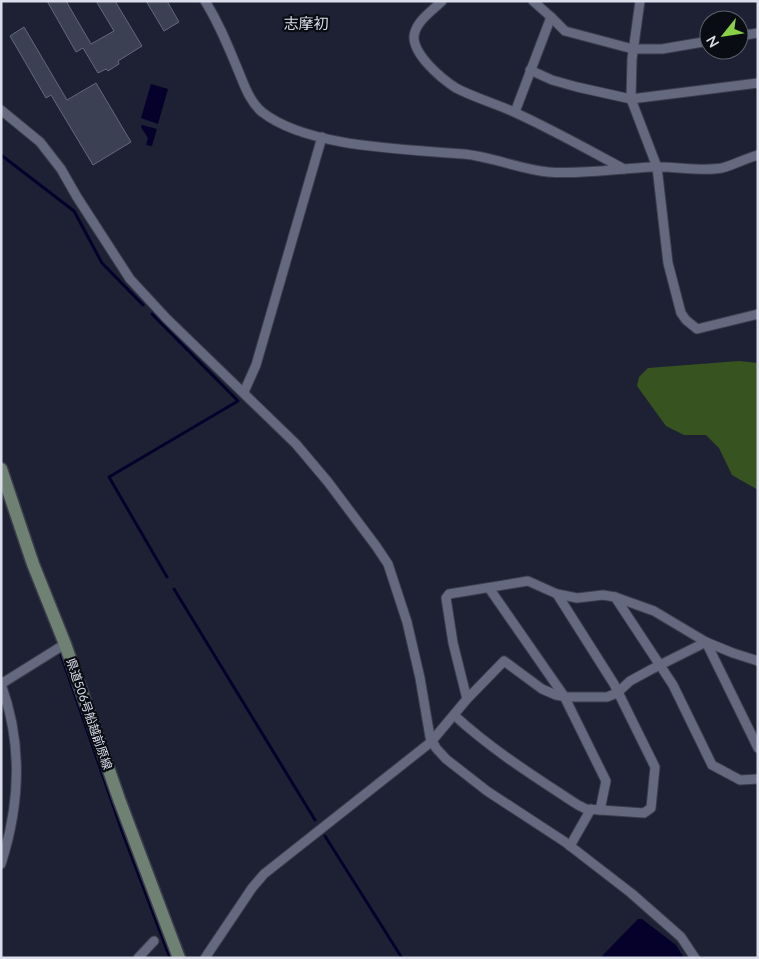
<svg xmlns="http://www.w3.org/2000/svg" width="759" height="959" font-family="Lato,'Noto Sans JP',sans-serif">
<style>
.forest{fill:#375320}
.water{fill:#05012b}
.lines{fill:none;stroke-linecap:round;stroke-linejoin:round}
.stream{stroke:#05012b;stroke-width:3}
.building{fill:#3c4053;stroke:#63687d}
.minor-casing{stroke:#3b3d4c;stroke-width:11}
.secondary-casing{stroke:#3b3d4c;stroke-width:15}
.minor{stroke:#65697f;stroke-width:9}
.secondary{stroke:#6e8172;stroke-width:12}
.labels{text-anchor:middle;stroke-width:4.5;stroke-linejoin:round;paint-order:stroke}
.street-label{font-size:12px;fill:#dcdfeb;stroke:#0a0c13}
.quarter-label{font-size:15px;fill:#dcdfeb;stroke:#0a0c13}
</style>
<rect width="100%" height="100%" fill="#1e2133"/>
<path class="forest" d="M739,361L758,363V490L732,475L719,448L706,435H684L666,426L637,386L639,377L648,368Z"/>
<g class="water">
<path d="M151,84L168,89L158,124L141,118Z"/>
<path d="M142,125L157,129L152,146L146,145L148,138L141,127Z"/>
<path d="M638,919H642L676,945L684,958H600Z"/>
</g>
<g class="lines">
<g class="stream">
<path d="M1,155L74,211L102,263L143,305"/>
<path d="M152,314L238,401L109,477L167,577"/>
<path d="M174,589L315,820"/>
<path d="M61,655L122,831L170,958"/>
<path d="M325,836L402,958"/>
</g>
</g>
<g class="building">
<path d="M47,1H66L91,44L114,31L96,1H115L142,46L118,61L119,64L108,71L106,69L98,73L83,48L76,52Z"/>
<path d="M146,1H167L179,22L164,31Z"/>
<path d="M24,27L67,100L96,83L131,142L93,165L51,95L46,98L10,36Z"/>
</g>
<g class="lines">
<g class="minor-casing">
<g id="minor">
<path d="M205,1C219,23 228,46 238,70C244,84 249,101 262,112C308,148 406,149 464,154C493,157 519,169 548,172C584,175 619,168 654,167C677,166 700,172 722,168C734,165 746,158 758,155"/>
<path d="M442,1C432,11 416,21 414,36C413,55 442,79 456,88C475,98 497,104 516,113C553,130 589,150 624,169"/>
<path d="M640,1L632,59L631,99L657,167L668,263L681,313L686,320L697,329L758,314"/>
<path d="M551,17L565,31L633,49H662L709,41"/>
<path d="M739,36L758,33"/>
<path d="M530,70L552,80L577,87L631,99L758,83"/>
<path d="M1,110L40,142L61,169L77,197L130,279L167,319L296,444L328,482L376,546L388,564L407,622L420,678L430,737L436,748L446,759L487,791L565,842L631,893L681,937L695,958"/>
<path d="M515,112L551,17L533,1"/>
<path d="M244,392L256,365L322,137"/>
<path d="M489,588L564,696L606,781L600,810"/>
<path d="M615,597L673,685L712,765L740,780L758,779"/>
<path d="M706,642L758,748"/>
<path d="M467,699L453,643L446,598L449,594L528,581L557,594L577,598L603,595L615,597L654,611L706,642L733,653L758,661"/>
<path d="M454,715C492,750 535,777 578,805L586,809L644,813L651,808L655,767L614,684L557,594"/>
<path d="M570,846L591,809"/>
<path d="M1,864C20,805 23,744 1,684L65,644"/>
<path d="M138,958L154,941"/>
<path d="M205,958L252,888L264,874L431,742L467,699L504,661L542,689L556,695L567,697H607L617,693L630,681L652,669L706,642"/>
</g>
</g>
<g class="secondary-casing">
<path id="secondary" d="M1,469L33,564L65,644L119,799L179,958"/>
</g>
<use href="#minor" class="minor"/>
<use href="#secondary" class="secondary"/>
</g>
<g class="labels">
<g class="street-label">
<text transform="translate(89 714) rotate(71)" y="4">県道506号船越前原線</text>
</g>
<g class="quarter-label">
<text x="306" y="29">志摩初</text>
</g>
</g>
<rect width="759" height="959" fill="none" stroke="#dcdfeb" stroke-width="5"/>
<g transform="translate(724 35) rotate(240)"><circle r="24" fill="#0a0c13" stroke="#5e6069"/>
<path d="M0-4L9 19L0 12L-9 19Z" fill="#89cf48"/>
<text y="-8" font-size="14" font-weight="bold" text-anchor="middle" fill="#dcdfeb">N</text>
</g>
</svg>
